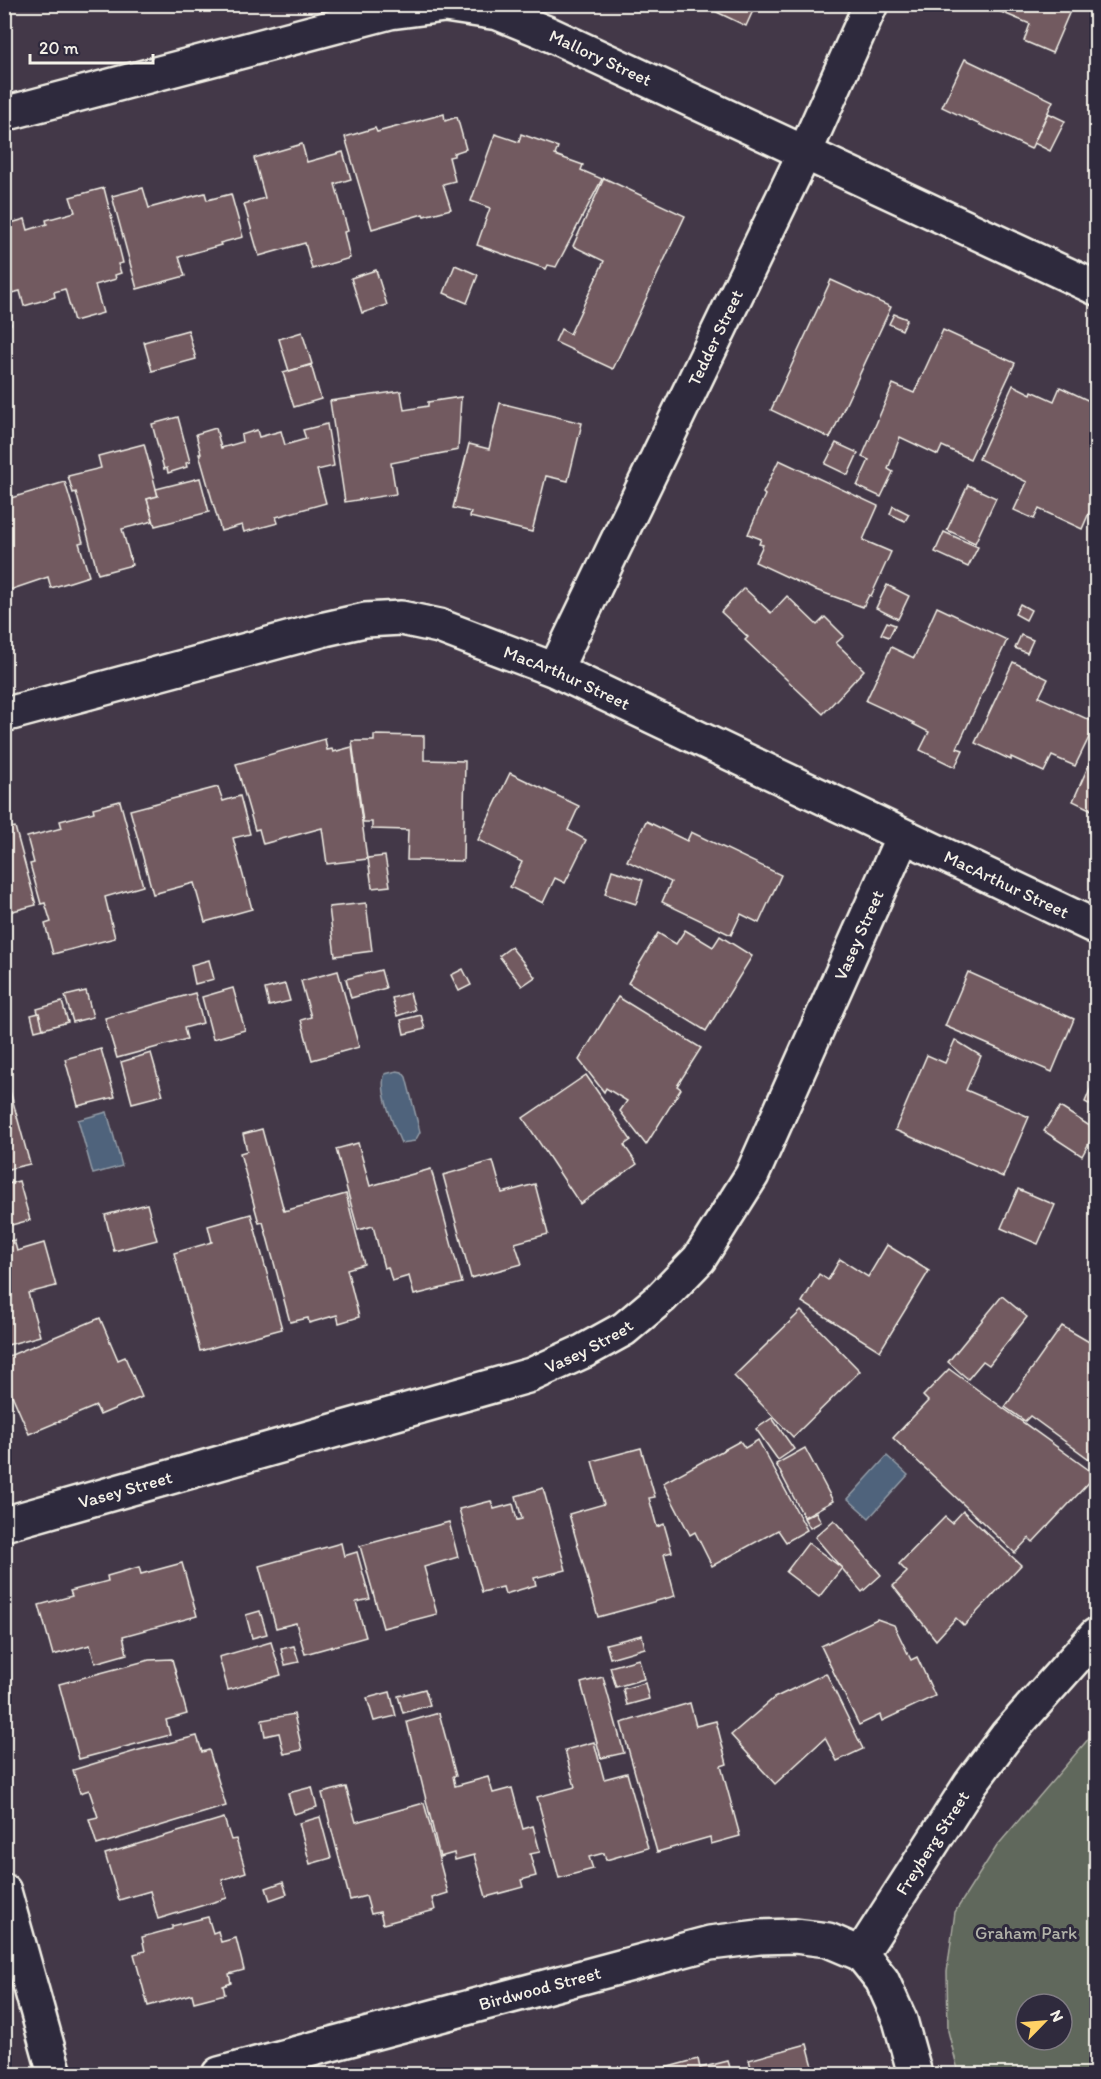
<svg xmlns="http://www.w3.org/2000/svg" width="1101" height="2079" font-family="Itim,sans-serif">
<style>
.green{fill:#61685b;stroke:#aaaca2;stroke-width:1.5;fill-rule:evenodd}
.water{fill:#50637b;stroke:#929ca7;stroke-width:1.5}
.building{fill:#725a61;stroke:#f4f1e8;stroke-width:1.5}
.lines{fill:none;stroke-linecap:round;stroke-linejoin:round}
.minor-casing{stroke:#f4f1e8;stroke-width:38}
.minor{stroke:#2f2a3d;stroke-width:33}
.labels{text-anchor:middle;stroke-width:6;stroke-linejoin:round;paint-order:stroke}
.street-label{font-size:18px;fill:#f4f1e8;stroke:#2f2a3d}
.park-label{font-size:18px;fill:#b2b3a9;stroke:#2f2a3d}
</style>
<rect width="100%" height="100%" fill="#433848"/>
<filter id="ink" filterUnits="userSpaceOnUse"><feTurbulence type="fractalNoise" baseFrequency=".0167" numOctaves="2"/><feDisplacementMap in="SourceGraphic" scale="12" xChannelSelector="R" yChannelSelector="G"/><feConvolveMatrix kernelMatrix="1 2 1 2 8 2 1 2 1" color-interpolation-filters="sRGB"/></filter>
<g filter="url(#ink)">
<path class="green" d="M1096,1730V2074H959L948,2031L947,1972L955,1912L997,1846ZM1026,2004H1062V2040H1026Z"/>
<g class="water">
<path d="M397,1071L402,1072L406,1077L420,1132L415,1141L401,1143C394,1128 378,1088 385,1074Z"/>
<path d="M107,1112L122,1166L93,1174L78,1120Z"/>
<path d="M887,1456L908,1475L869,1518L848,1499Z"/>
</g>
<g class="building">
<path d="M700,4H756L746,26Z"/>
<path d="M990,4H1073L1052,53L1024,41L1030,24L989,7Z"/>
<path d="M965,59L1053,101L1031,149L942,107Z"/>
<path d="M1048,113L1065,121L1050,151L1034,143Z"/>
<path d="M444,114L445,121L457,117L466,149L454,153V156L449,157L455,181L443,184L451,209L424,216L423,214L372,229L345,137L375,128L377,132Z"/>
<path d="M495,134L519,142L521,134L558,147L555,155L583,165L581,170L602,179L556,267L548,265L546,269L477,245L490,208L471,201Z"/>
<path d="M302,144L307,162L343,152L351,179L335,184L348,231L344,232L350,258L312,269L305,243L259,256L244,204L265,198L254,158Z"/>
<path d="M604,178L685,216L613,369L555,342L561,329L570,334L604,261L573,246Z"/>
<path d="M104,188L123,263L118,264L121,273L115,275L116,279L95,285L103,313L74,321L65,289L54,292L55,297L24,306L20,291L12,293L4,265V225L25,219L28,230L47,224L46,220L75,212L70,197Z"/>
<path d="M143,188L149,208L205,193L207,200L231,194L243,237L220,243L221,245L179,257L185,276L137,289L112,196Z"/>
<path d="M455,265L478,275L467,303L444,293Z"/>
<path d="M376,270L387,305L362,313L351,278Z"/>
<path d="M831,280L891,307L830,438L771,410Z"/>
<path d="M4,301L11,324L4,326Z"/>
<path d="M894,314L907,319L902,330L889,324Z"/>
<path d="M188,330L196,359L152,371L144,342Z"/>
<path d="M943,330L1015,363L970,459L942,446L938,455L900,437L888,469L893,472L881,497L857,486L869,460L862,457L893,384L914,393Z"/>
<path d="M302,332L312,364L289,371L279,339Z"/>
<path d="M311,365L321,399L294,407L283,373Z"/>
<path d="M1013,385L1031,394L1032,391L1054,401L1060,387L1096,404V497L1082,529L1039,509L1034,519L1014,510L1027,482L979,459Z"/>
<path d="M401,391L404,410L428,406V402L461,397L458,450L391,463L396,494L345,502L330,401Z"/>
<path d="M500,403L582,423L568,481L546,476L532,532L470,517L471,512L453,508L469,444L489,449Z"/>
<path d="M178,417L190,462L186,463L187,467L168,473L167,468L164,469L152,424Z"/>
<path d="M327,424L334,466L317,470L326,503L276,517L278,523L244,532L242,525L221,531L199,454H201L196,434L216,428L221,448L242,442L241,435L257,430L259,437L281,431L285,445L306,439L303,430Z"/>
<path d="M836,443L858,453L848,475L825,464Z"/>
<path d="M144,444L158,496L147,499L153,521L122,529L132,565L98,574L76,492L73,493L68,476L101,468L98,456Z"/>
<path d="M779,460L878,506L863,540L891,552L871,596L869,595L863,607L813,589L755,562L763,545L759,544L761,539L748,534L765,495L763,493Z"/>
<path d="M200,478L209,512L155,526L147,499L158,496L156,489Z"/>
<path d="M65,482L83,542L79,543L89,576L51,588L48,577L4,592V500Z"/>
<path d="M968,485L996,498L975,543L947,530Z"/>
<path d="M893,506L909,514L905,521L890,514Z"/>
<path d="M944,532L978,547L968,567L935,552Z"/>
<path d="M887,585L909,596L898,619L876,608Z"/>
<path d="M744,588L771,613L787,596L817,625L825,617L844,636L836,643L864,670L823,714L745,640L748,637L721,612Z"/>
<path d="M1020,604L1031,610L1026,620L1015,614Z"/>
<path d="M937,607L1007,640L957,748L963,750L955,767L920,750L929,732L913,724L914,723L866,701L891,647L914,658Z"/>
<path d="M887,622L895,625L889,637L881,634Z"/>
<path d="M1021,635L1033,640L1027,653L1015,648Z"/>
<path d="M1013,662L1048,679L1039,697L1096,723L1075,766L1052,756L1044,772L1011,757V760L975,743Z"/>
<path d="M374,735L424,736V760L465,761L463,861L407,860L408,830L372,829V822H363L352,741H374Z"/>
<path d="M325,739L327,750L332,749L333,752L352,747L367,859L327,864L322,828L263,844L259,829L255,830L236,764Z"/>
<path d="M1096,749V812L1073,801Z"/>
<path d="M510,773L579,806L568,830L586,840L565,883L555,878L543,903L510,887L522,862L478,840Z"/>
<path d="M218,787L223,801L240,796L250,834L233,838L252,909L205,922L194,883L153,894L130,810Z"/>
<path d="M120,801L143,886L105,897L115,938L53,954L45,924L51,922L45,903L41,904L30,864L34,863L27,837L62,828L60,821L94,812L93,808Z"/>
<path d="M646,821L687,841L691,832L781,875L759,923L741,914L731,935L662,902L671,882L627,861Z"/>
<path d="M15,827L36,905L9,912L4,896V829Z"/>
<path d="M385,856L390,886L372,888L368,858Z"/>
<path d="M612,870L643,880L636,904L605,894Z"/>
<path d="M366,903L372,951L335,956L329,907Z"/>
<path d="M685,930L713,947L720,936L752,956L706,1031L628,983L658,933L676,944Z"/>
<path d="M511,947L535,977L522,986L499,956Z"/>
<path d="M209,960L214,979L195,984L191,965Z"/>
<path d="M463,969L471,985L459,991L451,975Z"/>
<path d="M381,970L386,988L351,998L346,979Z"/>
<path d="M338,971L359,1047L312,1060L301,1020L311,1017L301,981Z"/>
<path d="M968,972L1074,1019L1052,1072L945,1026Z"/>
<path d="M285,984L290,1001L269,1006L265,989Z"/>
<path d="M233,988L245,1030L213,1039L202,997Z"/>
<path d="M86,991L93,1017L73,1022L65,996Z"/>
<path d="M195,993L203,1023L184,1028L187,1039L117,1058L105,1018Z"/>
<path d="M410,993L415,1010L397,1016L392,998Z"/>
<path d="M618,997L701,1048L677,1086L681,1089L646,1145L620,1111L627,1101L606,1088L604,1092L579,1060Z"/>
<path d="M62,1002L68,1022L43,1029L37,1009Z"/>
<path d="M39,1013L43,1029L35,1031L31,1015Z"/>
<path d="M421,1015L425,1029L404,1034L401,1020Z"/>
<path d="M955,1040L981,1056L966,1090L1029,1117L1003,1177L895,1130L927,1055L945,1063Z"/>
<path d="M101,1049L115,1097L78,1106L65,1059Z"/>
<path d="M151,1053L163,1095L132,1103L121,1062Z"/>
<path d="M4,1069L30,1164L4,1170Z"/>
<path d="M586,1075L631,1140L624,1145L637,1164L580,1204L523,1118Z"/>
<path d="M1096,1076V1108L1085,1102Z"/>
<path d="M1060,1107L1096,1130L1082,1156L1044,1131Z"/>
<path d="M262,1129L284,1211L346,1194L364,1264L347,1269L359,1317L339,1323L337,1315L309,1323L308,1318L290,1322L263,1222L259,1223L240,1153L247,1151L243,1134Z"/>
<path d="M358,1143L370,1186L431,1169L462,1283L414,1295L409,1276L392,1281L388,1267L384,1268L373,1226L358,1230L336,1149Z"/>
<path d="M493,1161L502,1193L535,1184L548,1234L515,1243L522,1264L471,1278L443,1175Z"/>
<path d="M19,1181L30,1220L4,1227V1185Z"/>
<path d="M1018,1189L1055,1205L1038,1244L1001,1228Z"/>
<path d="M147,1204L157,1240L114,1251L105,1215Z"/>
<path d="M251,1214L282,1329L200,1351L174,1253L212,1242L208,1226Z"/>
<path d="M14,1240L17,1251L44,1243L56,1286L28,1293L40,1336L4,1346V1242Z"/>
<path d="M887,1245L929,1271L880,1351L802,1302L819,1274L828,1280L840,1259L868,1277Z"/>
<path d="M1002,1296L1027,1317L989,1365L983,1361L968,1379L948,1362Z"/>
<path d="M801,1311L860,1371L793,1437L734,1376Z"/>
<path d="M100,1318L118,1360L125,1357L142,1397L100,1415L96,1406L29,1434L12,1395L4,1399V1358Z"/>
<path d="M1062,1326L1096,1346V1464L1030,1416L1025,1421L1005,1407Z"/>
<path d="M949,1369L1096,1475L1033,1542L1029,1538L1015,1553L893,1438L928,1401L923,1396Z"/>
<path d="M772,1418L794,1449L778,1460L756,1429Z"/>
<path d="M758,1440L807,1530L786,1542L778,1530L712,1566L695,1532L690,1535L663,1483L740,1441L745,1448Z"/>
<path d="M641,1448L655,1497L649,1498L657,1527L664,1524L672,1552L664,1554L675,1596L598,1617L569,1514L604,1504L592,1461Z"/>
<path d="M805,1448L833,1501L804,1517L776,1464Z"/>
<path d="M543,1488L566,1570L534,1578L536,1585L505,1594L503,1587L482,1592L459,1509L491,1501L494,1509L513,1504L517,1520L522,1519L516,1496Z"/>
<path d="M963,1511L1021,1565L964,1626L956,1618L936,1640L893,1586L907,1572L899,1564L945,1517L952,1523Z"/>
<path d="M816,1512L821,1522L810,1528L804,1518Z"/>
<path d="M834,1520L881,1575L862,1592L815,1537Z"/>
<path d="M449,1522L458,1557L424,1567L437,1614L383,1628L360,1546Z"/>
<path d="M341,1543L344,1556L357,1552L370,1599L356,1602L366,1637L305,1654L296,1623L276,1628L259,1566Z"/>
<path d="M808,1543L842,1568L819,1597L786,1572Z"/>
<path d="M182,1563L197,1616L123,1636L127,1654L95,1663L90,1645L53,1655L39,1605L72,1596L70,1591L108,1581L107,1576L139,1567L141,1574Z"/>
<path d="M260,1611L267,1634L252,1638L246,1615Z"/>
<path d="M877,1619L894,1625L911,1660L917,1657L935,1696L882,1721L880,1715L859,1725L821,1646Z"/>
<path d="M642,1635L645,1648L610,1658L606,1644Z"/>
<path d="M271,1642L281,1675L228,1690L219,1657Z"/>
<path d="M294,1646L299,1662L285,1665L281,1649Z"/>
<path d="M172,1659L187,1714L166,1720L170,1735L79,1759L59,1684L149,1660Z"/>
<path d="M639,1659L644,1679L616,1687L610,1667Z"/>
<path d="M826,1673L863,1749L837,1761L825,1738L775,1784L731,1735L774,1698Z"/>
<path d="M603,1677L624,1753L601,1758L581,1683Z"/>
<path d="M645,1683L649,1699L627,1705L623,1689Z"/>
<path d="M425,1689L430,1705L403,1713L398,1696Z"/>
<path d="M390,1692L396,1716L374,1721L367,1698Z"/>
<path d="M690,1703L696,1726L716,1721L727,1764L721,1766L740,1836L711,1844L710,1837L657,1852L621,1723Z"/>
<path d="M439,1713L456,1776H453L455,1786L488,1777L493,1793L512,1788L523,1829L533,1826L540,1852L530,1854L536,1876L521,1880L523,1887L486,1897L474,1855L455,1860L454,1853L440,1857L407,1722Z"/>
<path d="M294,1714L302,1750L284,1754L279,1733L265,1736L262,1720Z"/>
<path d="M197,1736L202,1752L209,1750L226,1806L97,1845L89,1819L98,1817L89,1790L80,1793L73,1770L139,1750Z"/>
<path d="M594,1742L604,1779L627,1773L648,1848L606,1860L604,1853L589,1857L593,1869L559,1878L537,1797L575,1787L565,1750Z"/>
<path d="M312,1787L317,1807L294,1814L288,1793Z"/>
<path d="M346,1787L356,1822L424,1803L448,1893L432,1898L435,1910L383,1924L380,1912L371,1914L366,1896L350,1900L322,1793Z"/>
<path d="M320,1817L331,1858L310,1864L299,1823Z"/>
<path d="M224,1818L231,1840L236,1839L246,1872L222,1880L227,1898L158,1919L150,1891L119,1900L105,1854Z"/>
<path d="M283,1882L287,1894L270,1900L266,1888Z"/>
<path d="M208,1917L213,1933L218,1931L221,1942L236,1938L244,1970L229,1974L231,1983L223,1986L225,1994L194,2002L192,1994L148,2006L134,1954L145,1951L142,1937L172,1929V1926Z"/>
<path d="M807,2044L815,2074H753L749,2060Z"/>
<path d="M698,2059L700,2068L728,2061L732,2074H658L657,2070Z"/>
</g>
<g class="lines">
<g class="minor-casing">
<g id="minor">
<path id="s1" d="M4,114L390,12L445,5L498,13L547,33L1096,288"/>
<path id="s2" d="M555,670L805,152L871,4"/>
<path id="s3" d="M4,715L325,629L365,620L401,618L439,626L555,670L1096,927"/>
<path id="s4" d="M4,1524L531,1375L584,1351L624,1329L662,1297L699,1259L752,1175L903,836"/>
<path d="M4,1891L55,2074"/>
<path id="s5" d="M861,1954L971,1783L1006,1736L1096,1635"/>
<path id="s6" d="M219,2074L710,1943L759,1937L795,1936L828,1940L861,1954L882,1980L900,2020L915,2074"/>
</g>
</g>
<use href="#minor" class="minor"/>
</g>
</g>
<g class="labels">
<g class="street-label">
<text dy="6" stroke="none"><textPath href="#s1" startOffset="620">Mallory Street</textPath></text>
<text dy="6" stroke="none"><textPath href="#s2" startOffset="369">Tedder Street</textPath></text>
<text dy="6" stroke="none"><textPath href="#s3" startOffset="586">MacArthur Street</textPath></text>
<text dy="6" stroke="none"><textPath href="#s3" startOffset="1072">MacArthur Street</textPath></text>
<text dy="6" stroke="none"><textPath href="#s4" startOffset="1116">Vasey Street</textPath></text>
<text dy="6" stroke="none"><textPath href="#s4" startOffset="612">Vasey Street</textPath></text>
<text dy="6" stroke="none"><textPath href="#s4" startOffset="126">Vasey Street</textPath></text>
<text dy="6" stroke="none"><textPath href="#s5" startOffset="132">Freyberg Street</textPath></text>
<text dy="6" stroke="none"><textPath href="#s6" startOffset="332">Birdwood Street</textPath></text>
</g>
<g class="park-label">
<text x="1026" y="1939">Graham Park</text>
</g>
</g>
<rect width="1101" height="2079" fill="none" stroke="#2f2a3d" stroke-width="24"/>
<rect x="12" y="12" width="1077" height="2055" fill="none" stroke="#f4f1e8" stroke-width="2" filter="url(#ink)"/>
<g transform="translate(1044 2022) rotate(65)"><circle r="28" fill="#2f2a3d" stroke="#7e7a81" stroke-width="1.5"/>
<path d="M0-4.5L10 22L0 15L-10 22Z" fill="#ffd166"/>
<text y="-9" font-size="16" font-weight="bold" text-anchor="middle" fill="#f4f1e8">N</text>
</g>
<path d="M30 54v9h123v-9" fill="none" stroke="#f4f1e8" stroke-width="3"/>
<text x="39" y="54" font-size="18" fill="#f4f1e8" stroke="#2f2a3d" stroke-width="4.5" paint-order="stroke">20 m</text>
</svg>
